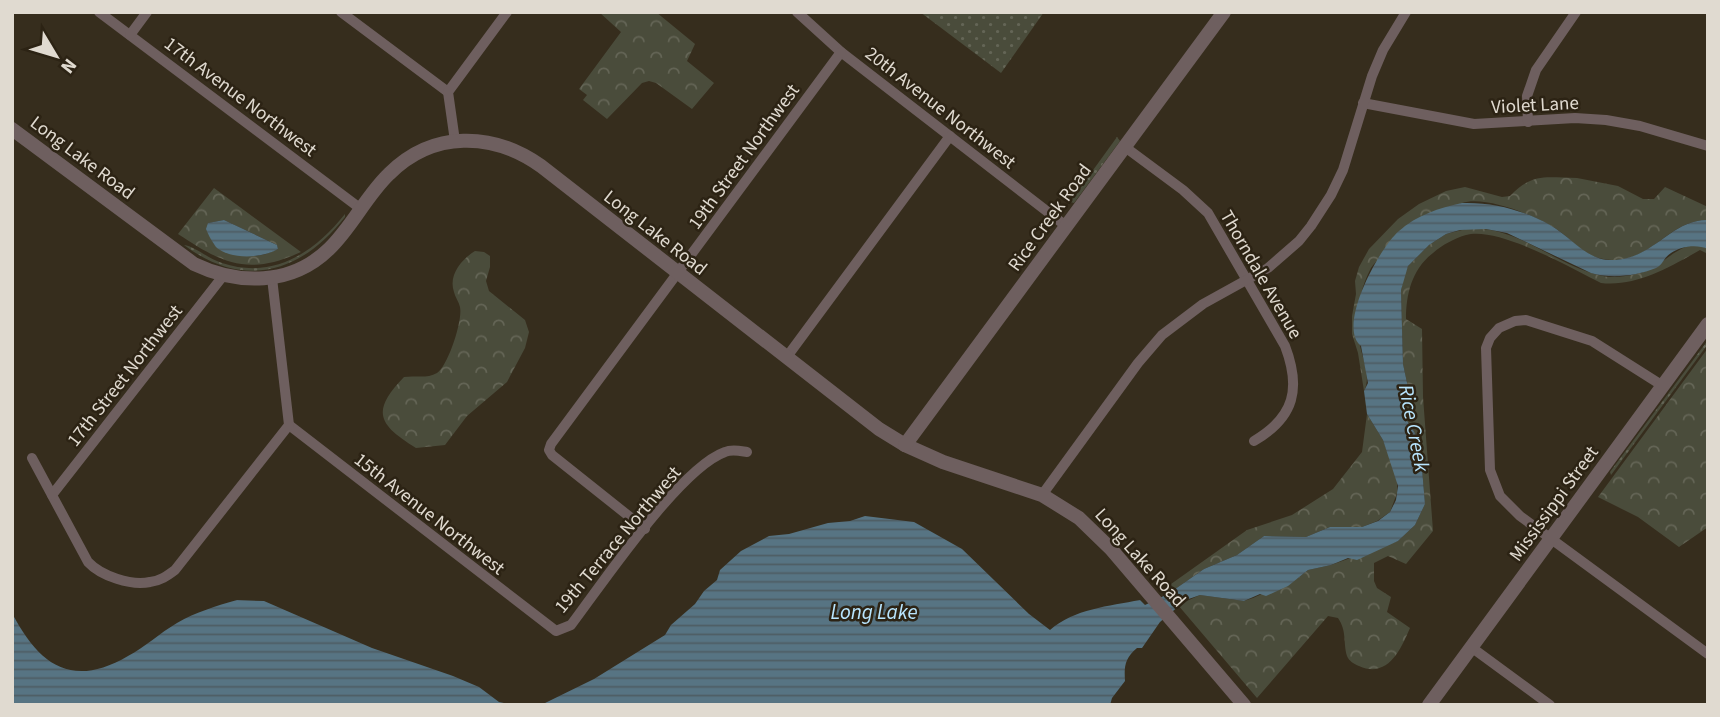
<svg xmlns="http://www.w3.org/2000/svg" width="1720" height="717" font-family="'Source Sans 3',sans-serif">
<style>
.grass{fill:url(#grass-dots)}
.forest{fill:url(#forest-crowns);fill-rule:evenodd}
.water{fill:url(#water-rules)}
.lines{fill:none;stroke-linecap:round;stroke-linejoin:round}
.minor{stroke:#6e5f5f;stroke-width:10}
.tertiary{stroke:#6e5f5f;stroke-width:14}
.labels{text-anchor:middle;stroke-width:5;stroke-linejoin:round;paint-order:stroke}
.street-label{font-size:19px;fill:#e0dad0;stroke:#2c2314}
.water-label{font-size:21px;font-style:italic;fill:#b8e5fe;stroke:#2c2314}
</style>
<defs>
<pattern id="grass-dots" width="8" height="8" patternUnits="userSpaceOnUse" patternTransform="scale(1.75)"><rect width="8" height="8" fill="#4a4c3b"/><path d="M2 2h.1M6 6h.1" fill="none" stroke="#646556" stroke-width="1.8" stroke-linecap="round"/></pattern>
<pattern id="forest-crowns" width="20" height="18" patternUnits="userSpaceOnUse" patternTransform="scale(1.75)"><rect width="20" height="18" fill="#4a4c3b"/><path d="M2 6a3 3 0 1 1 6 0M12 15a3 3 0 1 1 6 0" fill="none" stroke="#646556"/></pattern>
<pattern id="water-rules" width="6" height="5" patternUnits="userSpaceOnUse" patternTransform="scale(1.75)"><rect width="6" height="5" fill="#577483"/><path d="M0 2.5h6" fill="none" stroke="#4e5d64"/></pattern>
</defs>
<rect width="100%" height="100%" fill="#362d1d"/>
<g class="grass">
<path d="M920,12H1044L1001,73Z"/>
<path d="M1117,137L1120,141L1074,203L1070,202Z"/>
<path d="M345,214V217C301,273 244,290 184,245C194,246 209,259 222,263C273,280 314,253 345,214Z"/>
<path d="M1708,340V344L1611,475L1610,472Z"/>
</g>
<g class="forest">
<path d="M599,12H656L695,44L687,61L714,83L692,109L656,83L649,81L642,83L607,119L583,100L587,95L579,89L621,32Z"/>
<path d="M1577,178L1618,186L1643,199H1654L1665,187L1708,207V220C1670,219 1651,262 1612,260C1588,259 1579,247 1562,233C1542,218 1487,195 1462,203C1450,207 1433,223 1423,231C1410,239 1378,256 1371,268C1359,290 1356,315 1359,340C1361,356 1372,376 1364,391L1358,353L1352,334V316L1356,294L1355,281L1359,267L1369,249L1398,219L1419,204L1446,191L1465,187L1502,197L1510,196C1533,172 1546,178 1577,178Z"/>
<path d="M214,188L301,252C249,276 223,264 178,234ZM224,220L277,245L278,249C273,251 267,254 262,255C250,258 222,255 214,244C210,238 209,230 208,223Z"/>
<path d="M1466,229C1517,224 1555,266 1603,276C1614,279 1635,275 1646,271C1666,264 1683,236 1708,249V254L1700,250C1670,267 1636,287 1601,283C1571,268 1498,226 1466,235C1455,238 1442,245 1433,253C1412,269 1406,294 1406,319L1422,329L1423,397L1433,531L1406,564L1388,556L1374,563V581L1377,588L1391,597L1387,612L1410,628C1401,649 1388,679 1359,666C1354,664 1349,661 1347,656C1343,642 1347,631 1338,618L1328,616L1257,698L1178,605L1200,595L1244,601L1253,598L1298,578L1308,570L1331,565L1398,541L1415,525L1425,504L1420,445L1415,433L1404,416L1409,392L1403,364L1401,290L1404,276L1408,266L1429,245L1446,234Z"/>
<path d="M475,251L484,252L490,256V267L486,281L489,291L525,320L529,332L525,348L507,382L467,416L445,445L416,448C379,425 370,412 404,377C415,375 427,379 437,373C448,366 463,320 460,307C459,302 455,297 454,292C448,275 462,259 475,251Z"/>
<path d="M1708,348V527L1679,547L1638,517L1598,497Z"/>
<path d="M1367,414L1383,440L1397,478V493L1390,512L1377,521L1362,527H1330L1306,537L1264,536L1237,555L1204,569L1168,594L1164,589L1247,530L1292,515L1333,489L1362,452Z"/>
</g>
<g class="water">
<path d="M1462,203C1493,202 1523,210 1550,225C1573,238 1587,262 1615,260C1654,258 1672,219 1708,220V249C1697,244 1681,246 1671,253C1664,257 1663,265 1656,268C1636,276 1612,279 1591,273L1507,233L1486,229L1460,230L1446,234L1429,245L1408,266L1401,290L1403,364L1409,392L1404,416L1415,433L1420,445L1425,504L1415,525L1398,541L1357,560L1348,558L1331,565L1308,570L1288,586L1266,596L1260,594L1244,601L1200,595L1186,600L1160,622L1142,648H1137C1125,658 1124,666 1125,681L1112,698L1110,705H541L594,679L665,635L671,625L695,604L704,591L717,580L720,570L741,551L769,536L789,534L828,523L850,521L865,516L914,522L962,549L1029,614L1050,630C1074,609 1109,606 1140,600L1145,605L1168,594L1204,569L1237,555L1264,536L1306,537L1330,527H1362L1378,521L1390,512L1396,500L1398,486L1383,440L1367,414L1364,391L1368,383L1361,346C1336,326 1380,247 1399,231C1417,215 1439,208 1462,203Z"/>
<path d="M224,220L277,245L278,249C263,258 232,260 217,248C213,244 208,234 206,229L208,223Z"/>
<path d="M237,600L264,601L372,648L453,676L479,687L499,702L513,705H12V613C39,665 72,689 128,656C145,647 160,633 177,623C196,612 216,606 237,600Z"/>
</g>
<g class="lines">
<g class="minor">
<path d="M99,12L361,209"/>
<path d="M341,12L448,92"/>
<path d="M797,12L841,52L1066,226"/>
<path d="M130,35L147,12"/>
<path d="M1363,103L1474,124L1575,118L1606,120L1640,126L1708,146"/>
<path d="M1528,122L1527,96L1536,70L1576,12"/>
<path d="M455,141L448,92L507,12"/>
<path d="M1125,147L1183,190L1208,213L1285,346C1301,388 1295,417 1254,441"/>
<path d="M786,358L950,136"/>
<path d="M1663,386L1592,341L1526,320L1515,321L1499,328L1490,338L1486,348L1490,470L1500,496L1520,516L1708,654"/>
<path d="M289,425L556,631L571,625C602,584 680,468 725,452C732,449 740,451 747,452"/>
<path d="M32,458L88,562C101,576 131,586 150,582C160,581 167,576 175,570L289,425L272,278"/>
<path d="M52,495L223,276"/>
<path d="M1042,495L1138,363L1162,335L1203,304L1268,268L1299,241L1311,226L1331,195L1343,170L1372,76L1383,50L1406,12"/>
<path d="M645,529L552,455L549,450L551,444L841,52"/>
<path d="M1471,647L1550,705"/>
</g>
<g class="tertiary">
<path d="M12,129L194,264C238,285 291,286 329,249C352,227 366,196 389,174C433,130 493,132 541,166L879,429L905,445L943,462L1042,495L1079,518L1111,549L1244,705"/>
<path d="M905,445L1224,12"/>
<path d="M1429,705L1708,324"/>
</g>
</g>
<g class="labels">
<g class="street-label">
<text transform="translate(241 96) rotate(37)" y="7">17th Avenue Northwest</text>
<text transform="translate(1535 104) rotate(-3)" y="7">Violet Lane</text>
<text transform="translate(941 107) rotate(38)" y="7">20th Avenue Northwest</text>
<text transform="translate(743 156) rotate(-54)" y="7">19th Street Northwest</text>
<text transform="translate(83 157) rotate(37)" y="7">Long Lake Road</text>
<text transform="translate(1049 217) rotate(-54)" y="7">Rice Creek Road</text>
<text transform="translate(656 232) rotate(38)" y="7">Long Lake Road</text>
<text transform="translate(1262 274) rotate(60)" y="7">Thorndale Avenue</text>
<text transform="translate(124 375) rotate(-52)" y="7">17th Street Northwest</text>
<text transform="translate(1553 503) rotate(-54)" y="7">Mississippi Street</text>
<text transform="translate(430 513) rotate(38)" y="7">15th Avenue Northwest</text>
<text transform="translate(617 539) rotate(-50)" y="7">19th Terrace Northwest</text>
<text transform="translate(1141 557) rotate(48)" y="7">Long Lake Road</text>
</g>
<g class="water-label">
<text transform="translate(1414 428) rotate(79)" y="7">Rice Creek</text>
<text x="874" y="619">Long Lake</text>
</g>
</g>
<rect width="1720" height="717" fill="none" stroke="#e0dad0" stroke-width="28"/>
<g transform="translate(56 56) rotate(128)" stroke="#2c2314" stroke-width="5" paint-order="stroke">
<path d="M0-5L12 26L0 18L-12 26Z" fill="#e0dad0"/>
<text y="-10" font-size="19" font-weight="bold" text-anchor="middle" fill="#e0dad0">N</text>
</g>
</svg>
